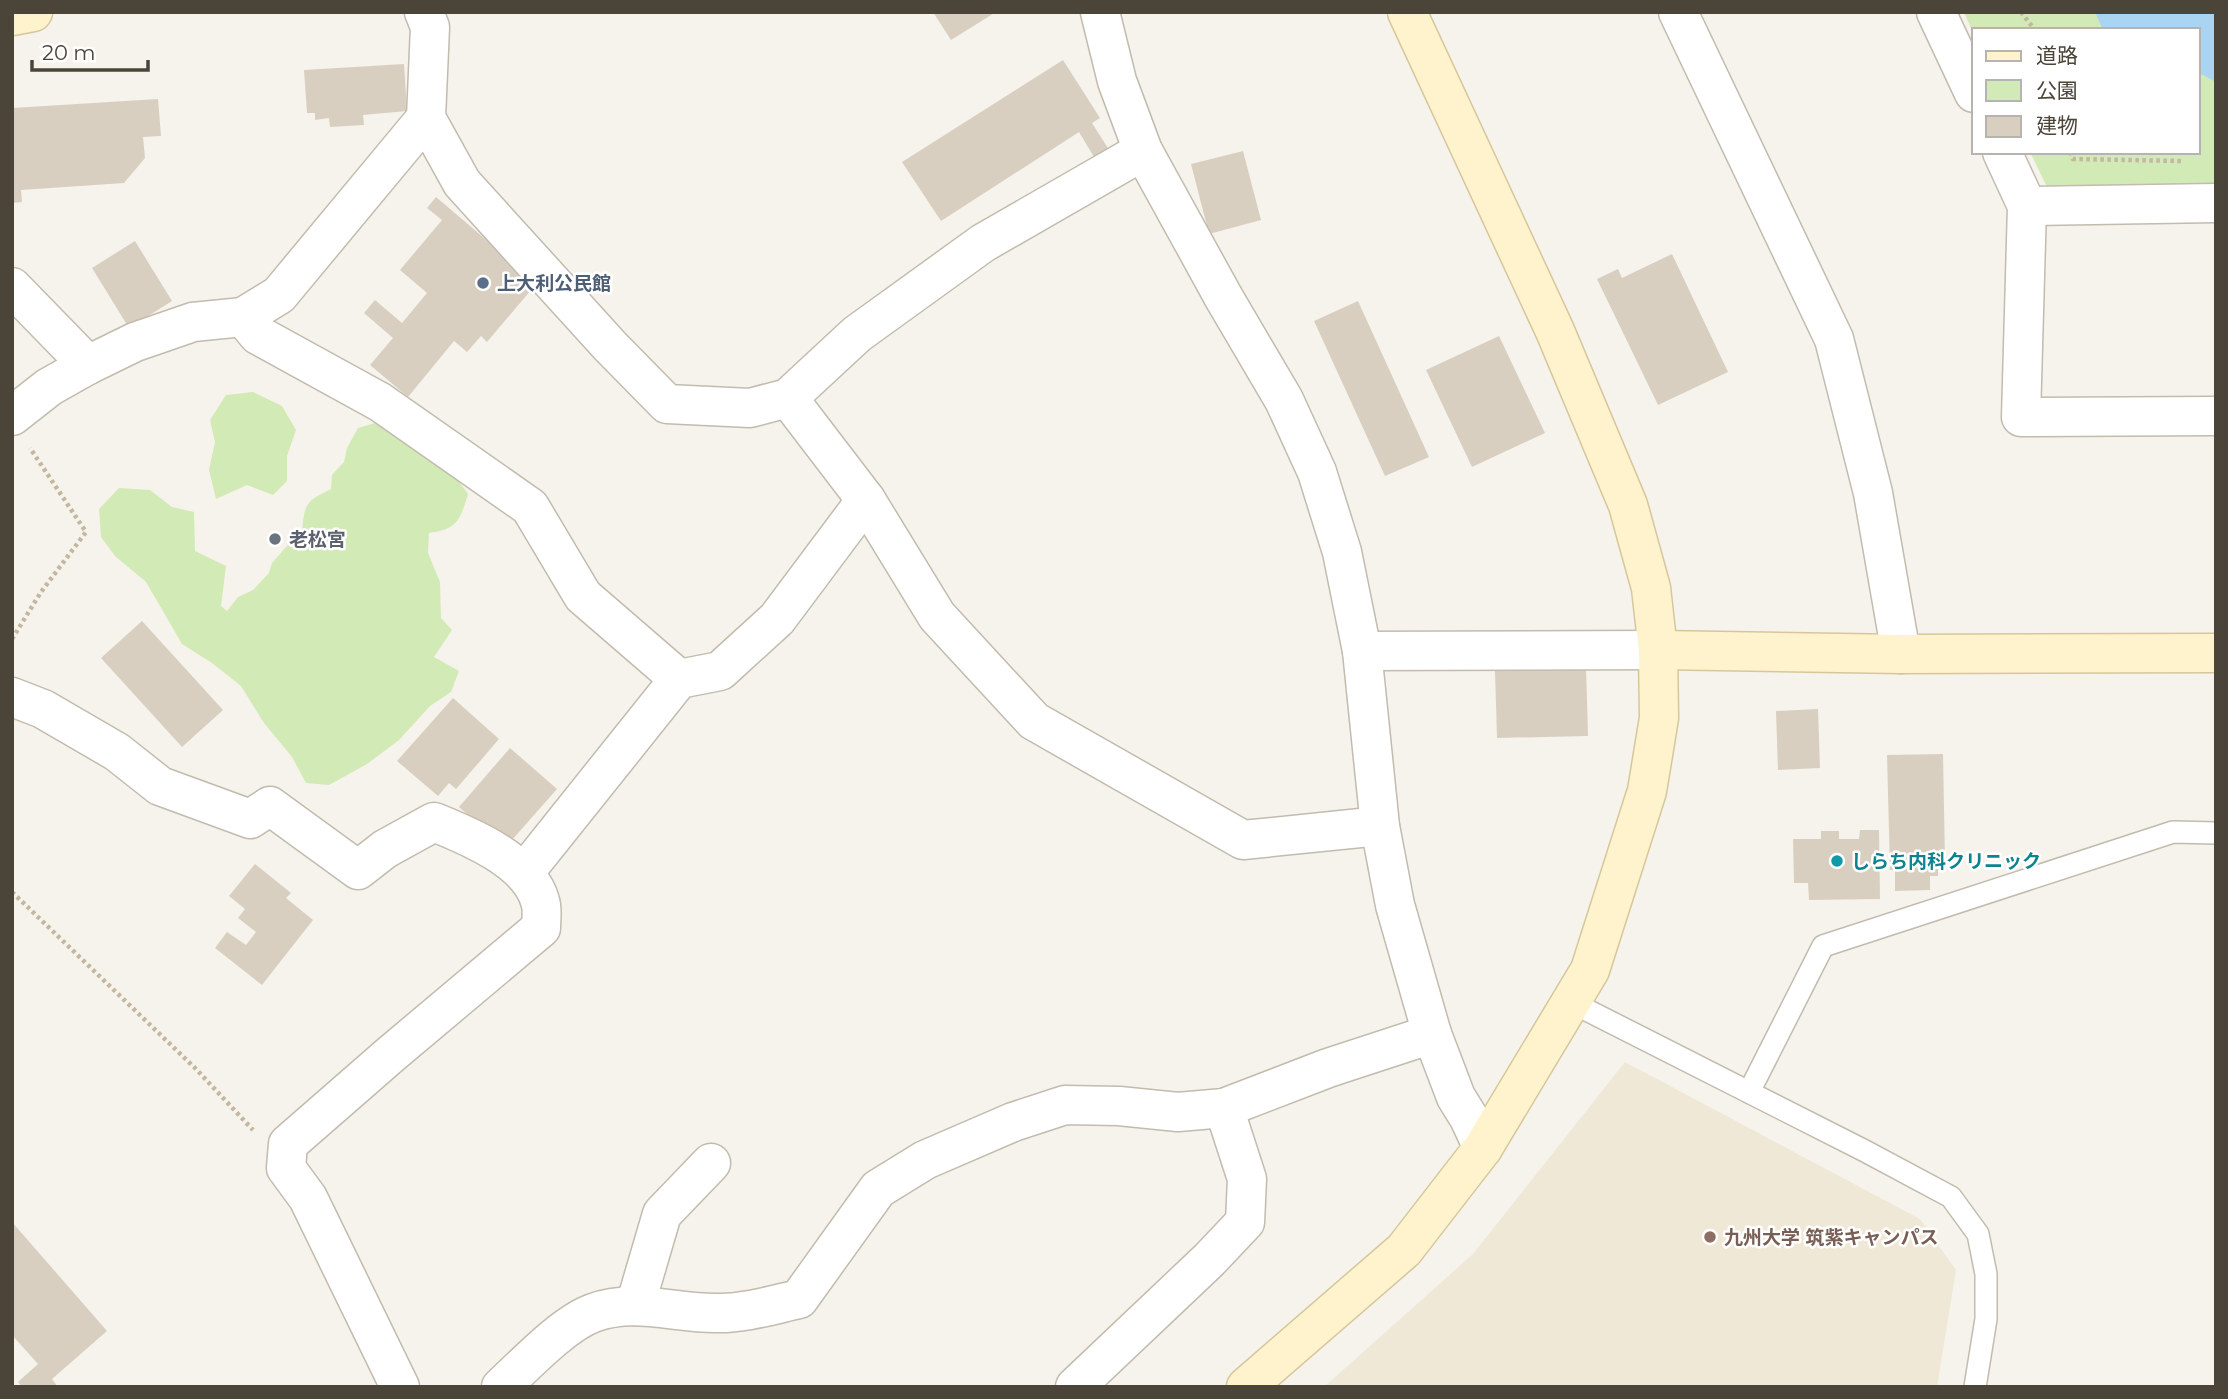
<svg xmlns="http://www.w3.org/2000/svg" width="2228" height="1399" font-family="Montserrat,'Noto Sans JP',sans-serif">
<style>
.education{fill:#efe8d6}
.green{fill:#d2eab5}
.water{fill:#a9d4f2}
.building{fill:#d8cfc1}
.lines{fill:none;stroke-linecap:round;stroke-linejoin:round}
.lane-casing{stroke:#c2bbae;stroke-width:24}
.street-casing{stroke:#c2bbae;stroke-width:41}
.secondary-casing{stroke:#d6c79b;stroke-width:41}
.path{stroke:#c4b79f;stroke-width:4.5;stroke-dasharray:3.5 3.5;stroke-linecap:butt}
.lane{stroke:#fff;stroke-width:21}
.street{stroke:#fff;stroke-width:38}
.secondary{stroke:#fff3cd;stroke-width:38}
.service-dot{fill:#5c6f8a;stroke:#fff;stroke-width:2.5}
.worship-dot{fill:#6b7280;stroke:#fff;stroke-width:2.5}
.culture-dot{fill:#0f9aa8;stroke:#fff;stroke-width:2.5}
.education-dot{fill:#8d6e63;stroke:#fff;stroke-width:2.5}
.labels{text-anchor:middle;stroke-width:5;stroke-linejoin:round;paint-order:stroke}
.service-label{font-size:19px;font-weight:bold;fill:#4e5e75;stroke:#fff;text-anchor:start}
.worship-label{font-size:19px;font-weight:bold;fill:#5b616d;stroke:#fff;text-anchor:start}
.culture-label{font-size:19px;font-weight:bold;fill:#0d838f;stroke:#fff;text-anchor:start}
.education-label{font-size:19px;font-weight:bold;fill:#785e54;stroke:#fff;text-anchor:start}
</style>
<rect width="100%" height="100%" fill="#f6f3ec"/>
<path class="education" d="M1625,1062L1920,1219L1956,1270L1937,1387H1324L1473,1254Z"/>
<g class="green">
<path d="M1964,12H2216V186L2047,187L2030,152H2198V30H1974V35Z"/>
<path d="M253,392L282,406L296,430L287,456V481L273,495L247,485L216,499L209,470L215,442L210,420L226,395Z"/>
<path d="M382,421C413,443 447,462 468,494C460,520 458,529 429,533L428,553L440,582L441,618L452,630L434,657L459,671L451,692L430,706L399,740L367,764L329,785L306,783L292,757L264,723L241,686L212,663L182,644L146,582L115,556L101,537L99,509L119,488L150,490L172,507L194,512L195,551L226,566L221,606L227,611L238,597L253,590L269,573L272,563L287,546L302,534C304,505 305,501 331,489L332,475L344,462L347,448L358,428Z"/>
</g>
<path class="water" d="M2095,12H2216V82L2203,75L2198,74V30H2103Z"/>
<g class="building">
<path d="M933,12H996L951,40Z"/>
<path d="M1063,60L1100,118L1092,123L1111,153L1097,162L1079,132L941,221L902,162Z"/>
<path d="M404,64L407,111L363,115L364,125L330,127L329,118L315,120V113H307L304,70Z"/>
<path d="M158,99L161,136L143,137L145,158L124,183L21,190L22,202L12,203V108Z"/>
<path d="M1243,151L1261,220L1209,234L1191,164Z"/>
<path d="M436,197L537,283L487,342L481,336L467,352L454,341L408,397L370,365L393,338L364,313L375,300L402,323L427,293L400,270L442,220L427,208Z"/>
<path d="M135,241L172,301L129,328L92,268Z"/>
<path d="M1672,254L1728,372L1658,405L1597,279L1618,269L1622,278Z"/>
<path d="M1358,301L1429,457L1385,476L1314,321Z"/>
<path d="M1499,336L1545,433L1472,467L1426,370Z"/>
<path d="M142,621L223,710L182,747L101,658Z"/>
<path d="M1586,668L1588,736L1497,738L1495,671Z"/>
<path d="M453,698L499,739L456,789L449,783L438,796L397,761Z"/>
<path d="M1818,709L1820,768L1778,770L1776,711Z"/>
<path d="M510,748L557,789L505,848L459,807Z"/>
<path d="M1943,754L1945,861H1938V876H1930V890L1895,891V870H1890L1887,755Z"/>
<path d="M1860,830H1879L1880,899L1809,900L1808,883H1794L1793,839H1821V831H1839V839H1859Z"/>
<path d="M255,864L291,893L286,898L313,920L262,985L215,948L227,932L246,945L256,932L238,918L245,909L229,896Z"/>
<path d="M12,1222L107,1331L52,1379L58,1387H22L18,1382L38,1364L12,1335Z"/>
</g>
<g class="lines">
<g class="lane-casing">
<g id="lane">
<path d="M1571,1002L1865,1151L1951,1197L1978,1234L1986,1274V1319L1975,1387"/>
<path d="M1749,1092L1823,946L2173,832L2216,833"/>
</g>
</g>
<g class="street-casing">
<g id="street">
<path d="M424,12L430,27L426,118L462,183L610,346L667,404L750,408L788,398L857,334L983,243L1143,151"/>
<path d="M1100,12L1117,81L1143,151L1224,298L1284,400L1317,472L1342,552L1362,651L1380,826L1395,905L1432,1034"/>
<path d="M1678,12L1834,339L1873,493L1901,654"/>
<path d="M1936,12L1974,93"/>
<path d="M2002,152L2027,206L2021,417L2216,416"/>
<path d="M2027,206L2216,203"/>
<path d="M12,287L88,365"/>
<path d="M243,317L258,335L380,402L530,507L583,596L679,679"/>
<path d="M788,398L866,500L937,616L1034,721L1243,840L1380,826"/>
<path d="M12,416L49,387L88,365L135,342L193,322L243,317L279,295L426,118"/>
<path d="M1362,651L1658,650"/>
<path d="M12,697L43,709L117,752L160,786L250,819L270,806L358,870L385,849L434,822C469,836 529,861 540,901C543,909 541,920 541,928L390,1055L288,1144L286,1168L308,1198L400,1387"/>
<path d="M524,873L679,679L720,671L777,619L866,500"/>
<path d="M635,1306L662,1214L711,1163"/>
<path d="M501,1387C525,1365 563,1324 593,1313C634,1298 673,1313 715,1313C743,1314 772,1305 799,1299L878,1189L925,1160L1013,1122L1065,1105L1119,1106L1178,1112L1224,1108L1328,1068L1432,1034L1456,1097L1469,1118L1483,1148"/>
<path d="M1075,1387L1209,1260L1245,1222L1247,1179L1224,1108"/>
</g>
</g>
<g class="secondary-casing">
<g id="secondary">
<path d="M12,16L33,12"/>
<path d="M1658,650L1901,654L2216,653"/>
<path d="M1246,1387L1404,1250L1483,1148L1590,970L1647,791L1659,718L1658,650L1651,588L1628,505L1555,331L1407,12"/>
</g>
</g>
<g class="path">
<path d="M2021,12L2035,30"/>
<path d="M2070,152L2073,159L2184,161"/>
<path d="M12,639L41,592L86,532L30,448"/>
<path d="M12,892L196,1069L253,1130"/>
</g>
<use href="#lane" class="lane"/>
<use href="#street" class="street"/>
<use href="#secondary" class="secondary"/>
</g>
<circle class="service-dot" cx="483" cy="283" r="7"/>
<circle class="worship-dot" cx="275" cy="539" r="7"/>
<circle class="culture-dot" cx="1837" cy="861" r="7"/>
<circle class="education-dot" cx="1710" cy="1237" r="7"/>
<g class="labels">
<g class="service-label">
<text x="497" y="290">上大利公民館</text>
</g>
<g class="worship-label">
<text x="289" y="546">老松宮</text>
</g>
<g class="culture-label">
<text x="1851" y="868">しらち内科クリニック</text>
</g>
<g class="education-label">
<text x="1724" y="1244">九州大学 筑紫キャンパス</text>
</g>
</g>
<rect width="2228" height="1399" fill="none" stroke="#4b4439" stroke-width="28"/>
<rect x="1972" y="28" width="228" height="126" fill="#ffffff" stroke="#b7b4b0" stroke-width="2"/>
<rect x="1986" y="51" width="35" height="10" fill="#fff3cd" stroke="#b7b4b0" stroke-width="2"/>
<text x="2036" y="63" font-size="21" fill="#4b4439">道路</text>
<rect x="1986" y="80" width="35" height="21" fill="#d2eab5" stroke="#b7b4b0" stroke-width="2"/>
<text x="2036" y="98" font-size="21" fill="#4b4439">公園</text>
<rect x="1986" y="116" width="35" height="21" fill="#d8cfc1" stroke="#b7b4b0" stroke-width="2"/>
<text x="2036" y="133" font-size="21" fill="#4b4439">建物</text>
<path d="M32 60v10h116v-10" fill="none" stroke="#4b4439" stroke-width="3.5"/>
<text x="42" y="60" font-size="21" fill="#4b4439" stroke="#ffffff" stroke-width="5" paint-order="stroke">20 m</text>
</svg>
